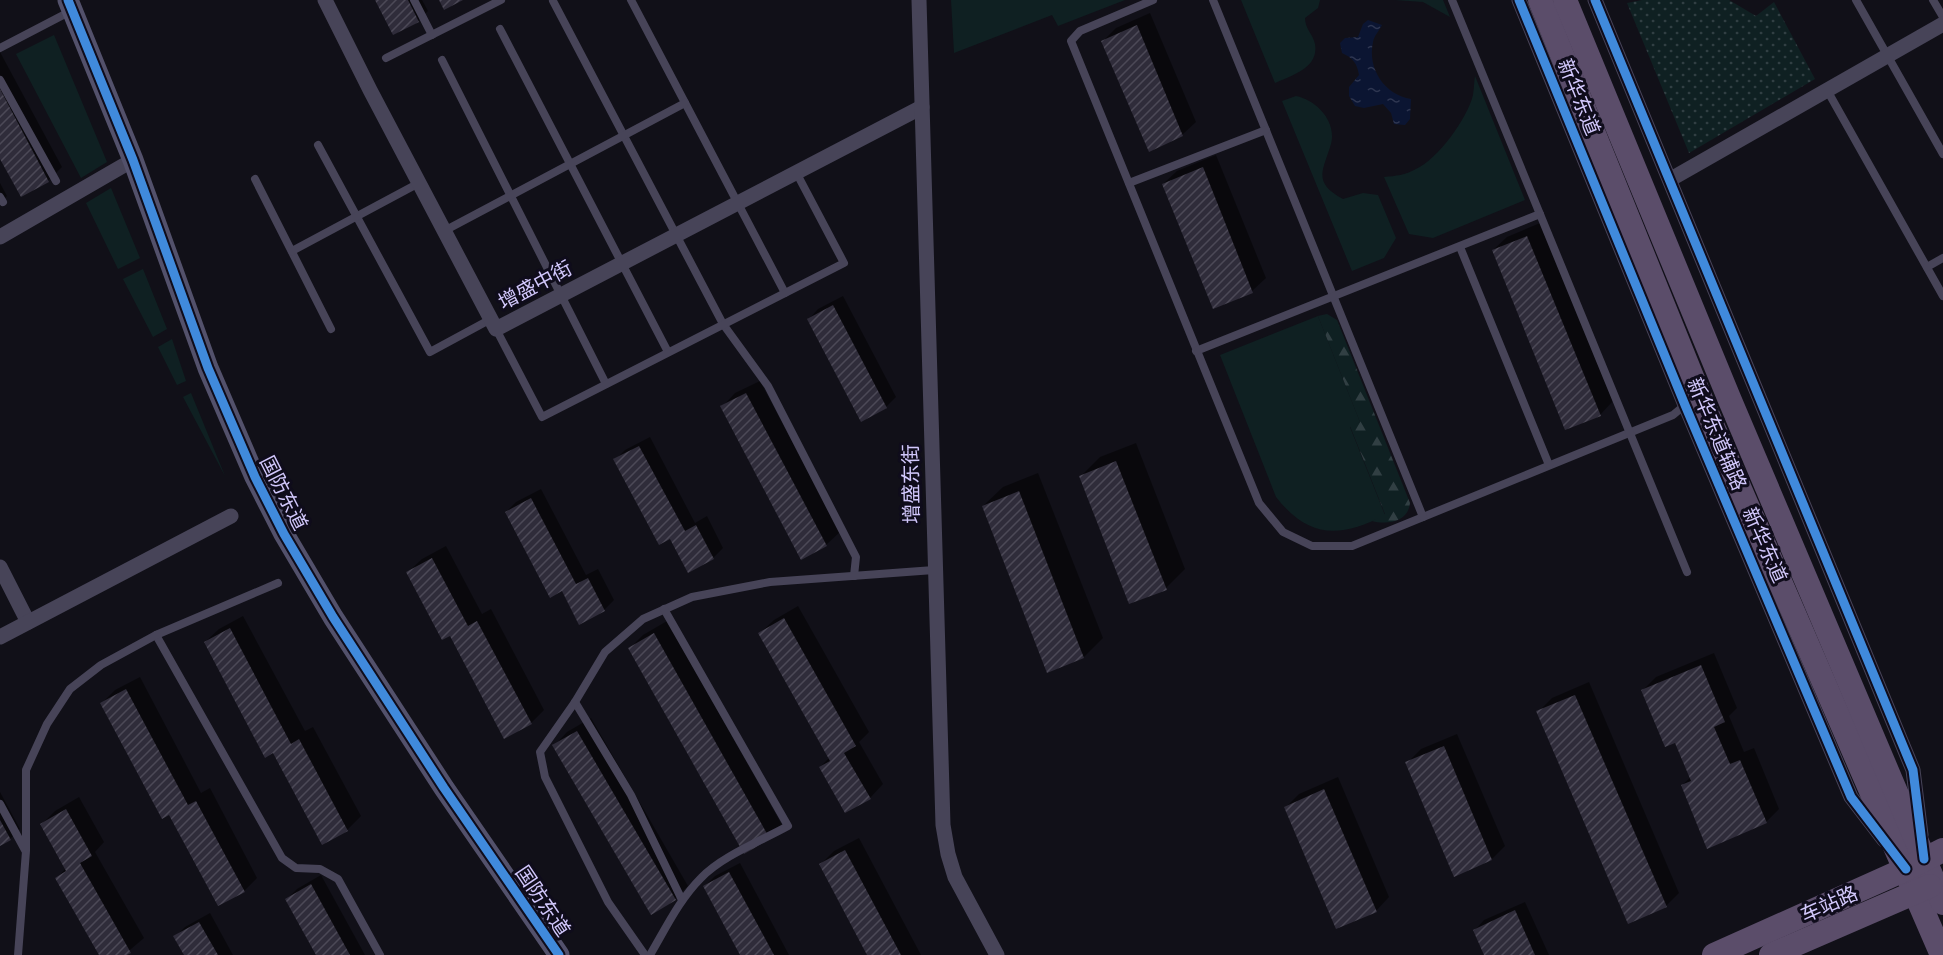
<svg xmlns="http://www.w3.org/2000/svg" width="1943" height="955" font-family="'Roboto Condensed','Noto Sans SC',sans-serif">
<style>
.grass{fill:#0f2022}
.forest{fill:url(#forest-firs)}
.park{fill:url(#park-dots)}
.water{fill:url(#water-ripples)}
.shadow{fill:#0007}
.building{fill:url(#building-hatch)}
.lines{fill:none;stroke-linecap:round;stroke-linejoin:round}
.lane{stroke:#474458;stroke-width:8}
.street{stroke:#474458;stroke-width:15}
.secondary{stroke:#53516b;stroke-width:21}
.primary{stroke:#5b4d6a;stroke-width:24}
.cycleway-casing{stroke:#0f0c1b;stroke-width:13}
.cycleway{stroke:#408adc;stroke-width:9}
.labels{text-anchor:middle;stroke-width:6;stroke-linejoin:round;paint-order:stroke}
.street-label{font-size:20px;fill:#d2c8fc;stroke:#0f0c1b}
</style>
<defs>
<pattern id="forest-firs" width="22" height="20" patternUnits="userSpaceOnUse" patternTransform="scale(1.5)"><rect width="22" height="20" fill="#0f2022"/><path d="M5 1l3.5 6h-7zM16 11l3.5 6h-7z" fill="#313f43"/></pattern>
<pattern id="park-dots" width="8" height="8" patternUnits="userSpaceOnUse" patternTransform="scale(1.5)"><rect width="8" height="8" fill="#0f2022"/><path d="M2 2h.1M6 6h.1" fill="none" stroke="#313f43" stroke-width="1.8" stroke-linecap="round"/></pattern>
<pattern id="water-ripples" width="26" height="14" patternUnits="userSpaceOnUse" patternTransform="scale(1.5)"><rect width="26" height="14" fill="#0b1532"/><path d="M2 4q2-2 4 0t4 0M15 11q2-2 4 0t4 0" fill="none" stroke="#2e3651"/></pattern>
<pattern id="building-hatch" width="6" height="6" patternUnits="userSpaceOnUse" patternTransform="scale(1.5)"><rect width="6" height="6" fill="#2f2c3a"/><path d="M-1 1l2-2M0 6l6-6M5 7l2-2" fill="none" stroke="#4c4957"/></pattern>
</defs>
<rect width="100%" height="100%" fill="#111018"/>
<g class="grass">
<path d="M951,0H1125L1058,26L1052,15L954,53Z"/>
<path d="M1241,0H1320L1318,8L1305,18C1305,29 1313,34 1315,44C1319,68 1292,75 1275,83Z"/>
<path d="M1395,0H1443L1450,17L1423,2Z"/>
<path d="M54,35L107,162L81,178L16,54Z"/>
<path d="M1475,76L1525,200L1433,238L1409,234L1384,177C1396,176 1405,175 1416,169C1438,159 1467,119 1473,95C1474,89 1474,82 1475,76Z"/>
<path d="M1296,96C1316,100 1337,121 1331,144C1323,171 1312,182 1343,199L1363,193L1378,195L1396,238L1384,258L1352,271L1282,101Z"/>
<path d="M111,188L140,258L118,269L86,203Z"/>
<path d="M143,269L167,329L153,337L123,279Z"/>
<path d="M1318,316L1360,422L1350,427L1385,515C1340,538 1309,539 1276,497L1220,355Z"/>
<path d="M172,339L186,381L177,385L158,347Z"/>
<path d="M191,393L225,476L183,397Z"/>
</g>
<path class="forest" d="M1327,314L1337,320L1410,503C1408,522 1388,525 1372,521L1385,514L1350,426L1360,422L1318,316Z"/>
<path class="park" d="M1642,0H1729L1756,16L1774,2L1815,79L1689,153L1627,3Z"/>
<path class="water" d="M1368,20L1382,25C1379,31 1374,36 1373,42C1367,69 1385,95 1411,99L1410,119L1405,125L1394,124L1391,113L1383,104L1364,108L1355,106L1349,96V87L1359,75C1357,63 1353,58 1342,53L1340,43L1345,38L1358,37L1363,24Z"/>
<g class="shadow">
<path d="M377,0H422L428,11L418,21Z"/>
<path d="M1150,13L1196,122L1182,135L1103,41L1116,28Z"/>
<path d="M0,52L62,167L49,180L21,195L0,155Z"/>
<path d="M1216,155L1266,278L1252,291L1213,307L1163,184L1177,171Z"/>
<path d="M0,183L7,196L0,203Z"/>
<path d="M1540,223L1613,401L1600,415L1493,250L1507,237Z"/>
<path d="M843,296L896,397L886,407L809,319L818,309Z"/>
<path d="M760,381L840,532L826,545L802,558L722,407L735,393Z"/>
<path d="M650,437L695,523L707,516L723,548L713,558L689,571L671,537L615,460L625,450Z"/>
<path d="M1136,443L1185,569L1166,588L1081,476L1100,457Z"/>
<path d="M1038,473L1103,638L1084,657L983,506L1003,487Z"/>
<path d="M541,489L586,575L598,569L614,600L604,610L562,589L506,512L516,502Z"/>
<path d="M446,546L482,614L491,609L544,710L531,723L451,634L408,572L422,559Z"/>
<path d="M798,606L869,732L859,742L883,784L870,798L820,767L830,757L760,633L774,620Z"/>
<path d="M243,616L305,731L313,727L361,816L347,830L322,843L274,751L205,642L219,629Z"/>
<path d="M667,621L782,825L769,838L630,648L643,635Z"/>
<path d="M1714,653L1737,708L1729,716L1744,752L1754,748L1779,809L1766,822L1682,785L1691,777L1676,741L1642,691L1656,677Z"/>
<path d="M140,677L201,793L210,788L257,878L244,891L170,813L102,703L115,690Z"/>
<path d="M1589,682L1679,893L1666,906L1538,712L1552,698Z"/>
<path d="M591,718L688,886L675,899L554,746L567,732Z"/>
<path d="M1457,734L1505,846L1492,859L1407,763L1421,749Z"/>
<path d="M1338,777L1389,897L1376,911L1286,807L1299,794Z"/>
<path d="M0,792L20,829L10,839L0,844Z"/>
<path d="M79,797L104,842L95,852L144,938L124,955H100L57,878L66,868L42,824L55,811Z"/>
<path d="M859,838L921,955H869L821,864L834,851Z"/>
<path d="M740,863L789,955H742L705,886L715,876Z"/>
<path d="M321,875L365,955H318L287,899L297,889Z"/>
<path d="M1525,902L1549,955H1486L1475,930L1484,920Z"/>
<path d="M210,913L233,955H186L175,937L185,927Z"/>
</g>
<g class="building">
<path d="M375,0H408L419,22L393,35Z"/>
<path d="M439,0H463L444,10Z"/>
<path d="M1137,25L1183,136L1149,152L1101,41Z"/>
<path d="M0,89L49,182L21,197L0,159Z"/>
<path d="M1203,167L1253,293L1213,309L1162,184Z"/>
<path d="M1527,236L1601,416L1565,430L1492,250Z"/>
<path d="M833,305L887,408L861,422L807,319Z"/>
<path d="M746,393L827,546L801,560L720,406Z"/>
<path d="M639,446L685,531L696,525L714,559L688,573L670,539L659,545L613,459Z"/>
<path d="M1116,461L1167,590L1129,604L1079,476Z"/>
<path d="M1019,491L1084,658L1047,673L982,506Z"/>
<path d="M531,498L576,584L588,578L605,611L579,625L562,591L550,598L505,512Z"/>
<path d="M432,558L468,626L477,621L532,724L504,739L450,636L442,640L406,572Z"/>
<path d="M784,618L856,746L844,753L871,799L845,813L819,767L830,761L758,633Z"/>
<path d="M230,628L291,744L299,739L348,831L322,845L273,753L265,758L204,642Z"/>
<path d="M654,633L770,839L744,854L628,648Z"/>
<path d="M1701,665L1725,722L1714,727L1730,764L1740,760L1767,823L1707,849L1681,785L1691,781L1675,743L1665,747L1641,690Z"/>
<path d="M126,689L188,805L196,801L245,892L218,906L169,815L162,819L100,703Z"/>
<path d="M1575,695L1667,907L1628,924L1536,711Z"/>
<path d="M577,731L676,900L651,915L552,745Z"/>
<path d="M1444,746L1492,860L1454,877L1405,762Z"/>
<path d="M1324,789L1377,912L1336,929L1284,807Z"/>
<path d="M66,809L92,856L80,863L131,953L127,955H99L55,878L66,871L40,824Z"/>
<path d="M0,820L11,840L0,846Z"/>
<path d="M845,850L901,955H867L819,864Z"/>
<path d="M729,872L774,955H740L703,886Z"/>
<path d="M311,884L350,955H316L285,899Z"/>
<path d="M1515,910L1535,955H1484L1473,930Z"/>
<path d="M199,922L218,955H184L173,936Z"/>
</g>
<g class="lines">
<g class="lane">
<path d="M414,0L432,35"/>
<path d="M631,0L785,293"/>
<path d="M1153,0L1080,31L1071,41L1259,503L1283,532L1312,546H1352L1673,415L1685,405"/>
<path d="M1213,0L1423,517"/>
<path d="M1452,0L1687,572"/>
<path d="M1856,0L1943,154"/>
<path d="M1933,0L1943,17"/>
<path d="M553,1L723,324L768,386L856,557L854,576"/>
<path d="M500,29L668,352"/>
<path d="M0,48L71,11"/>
<path d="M386,58L501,0"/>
<path d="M442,60L606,384"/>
<path d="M0,80L56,181"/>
<path d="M1827,90L1943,296"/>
<path d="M318,145L430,352L491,319"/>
<path d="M255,179L331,329"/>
<path d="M1129,183L1266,130"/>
<path d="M0,197L3,202"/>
<path d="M444,231L685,103"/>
<path d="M1460,247L1549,465"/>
<path d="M292,251L419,183"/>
<path d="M1927,267L1943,258"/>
<path d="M496,329L542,417L844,263L796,172"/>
<path d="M1196,351L1540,214"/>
<path d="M156,635L282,858L296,868L320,869L338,879L380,955"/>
<path d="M575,702L631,795L682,900"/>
<path d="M0,804L25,850"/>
<path d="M18,955L26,851V770L47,724L70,689L101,665L156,635L278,583"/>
<path d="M645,955L608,902L545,777L540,752L575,702L605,652L643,619L692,597L770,582L934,570"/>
<path d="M650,955C666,928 679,900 701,878C722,856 761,841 788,826L664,609"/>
</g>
<g class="street">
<path d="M325,0L370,90L496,329L922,107"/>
<path d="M919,0L943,825L948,854L955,877L997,955"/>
<path d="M1519,0L1685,405L1851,797L1884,840"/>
<path d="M1595,0L1913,770L1921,835"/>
<path d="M1671,179L1943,24"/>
<path d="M0,237L133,160"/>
<path d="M0,567L28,622"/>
<path d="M0,637L231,516"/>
</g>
<path class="secondary" d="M68,0L133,160L208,368L255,477L284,534L333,617L444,788L559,955"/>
<g class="primary">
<path d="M1540,0L1701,399L1942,955"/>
<path d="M1565,0L1729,398L1943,903"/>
<path d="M1714,955L1906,869L1943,850"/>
<path d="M1771,955L1930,886"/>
</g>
<g class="cycleway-casing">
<g id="cycleway">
<path d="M68,0L133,160L208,368L255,477L284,534L333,617L444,788L559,955"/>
<path d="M1519,0L1685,405L1851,797L1906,869"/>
<path d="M1595,0L1913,770L1924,859"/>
</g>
</g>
<use href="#cycleway" class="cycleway"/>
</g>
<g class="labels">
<g class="street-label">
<text transform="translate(1579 97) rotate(68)" y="7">新华东道</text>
<text transform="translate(535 285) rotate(-28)" y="7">增盛中街</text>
<text transform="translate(1717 434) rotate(67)" y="7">新华东道辅路</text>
<text transform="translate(911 484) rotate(-91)" y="7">增盛东街</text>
<text transform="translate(284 493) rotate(63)" y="7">国防东道</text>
<text transform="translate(1765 545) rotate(66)" y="7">新华东道</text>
<text transform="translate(543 901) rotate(56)" y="7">国防东道</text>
<text transform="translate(1829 904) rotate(-24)" y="7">车站路</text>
</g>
</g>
</svg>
